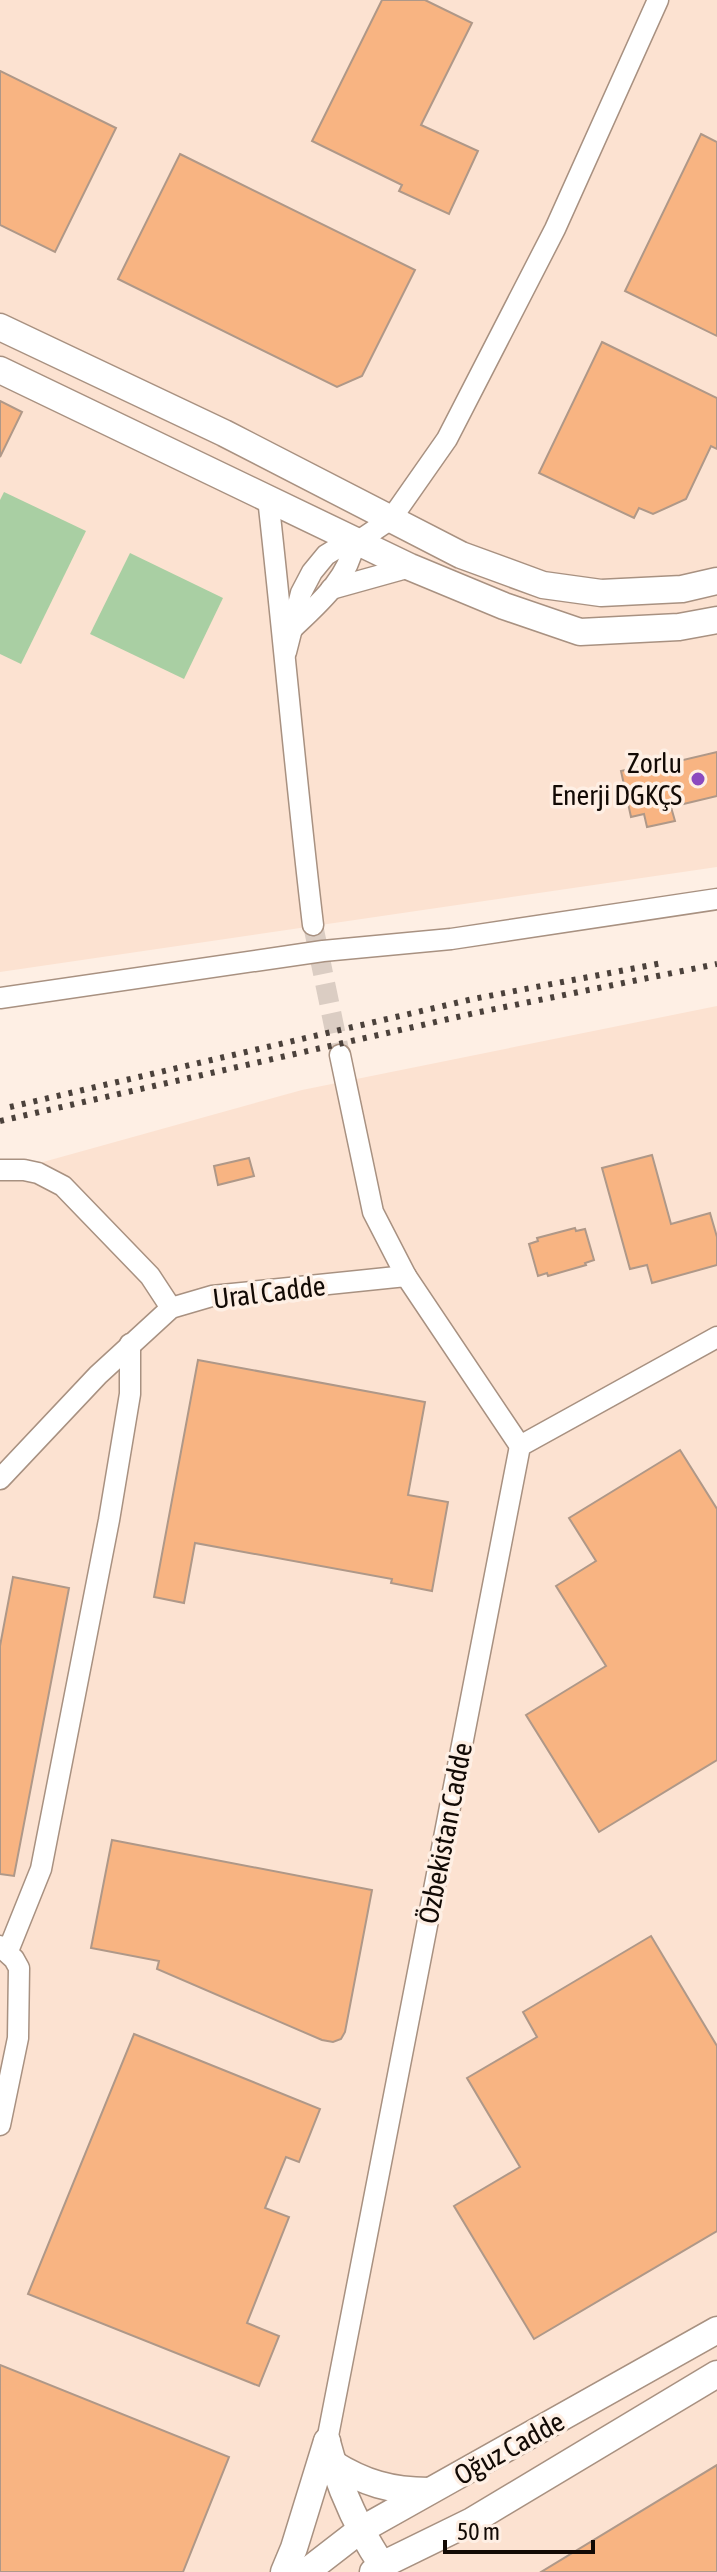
<svg xmlns="http://www.w3.org/2000/svg" width="717" height="2572" font-family="'Asap Condensed',sans-serif">
<style>
.built{fill:#fce2d1}
.green{fill:#a9cfa3}
.building{fill:#f8b482;stroke:#af9888;stroke-width:2}
.lines{fill:none;stroke-linecap:round;stroke-linejoin:round}
.minor-tunnel{stroke:#dbcdc3;stroke-width:20;stroke-dasharray:20 10;stroke-linecap:butt}
.minor-casing{stroke:#a89181;stroke-width:23}
.tertiary-casing{stroke:#a89181;stroke-width:29}
.minor{stroke:#fff;stroke-width:20}
.tertiary{stroke:#fff;stroke-width:26}
.rail{stroke:#4b413b;stroke-width:6;stroke-dasharray:4 8;stroke-linecap:butt}
.poi-dot{fill:#8c4abf;stroke:#feefe4;stroke-width:3}
.labels{text-anchor:middle;stroke-width:7;stroke-linejoin:round;paint-order:stroke}
.poi-label{font-size:28px;fill:#120a05;stroke:#feefe4;text-anchor:end}
.street-label{font-size:28px;fill:#120a05;stroke:#feefe4}
</style>
<rect width="100%" height="100%" fill="#feefe4"/>
<g class="built">
<path d="M0,0H717V867L0,972Z"/>
<path d="M717,1006V2572H0V1174L302,1090Z"/>
</g>
<g class="green">
<path d="M4,492L86,531L21,664L0,654V500Z"/>
<path d="M130,553L223,598L184,679L90,634Z"/>
</g>
<g class="building">
<path d="M382,0H425L472,23L421,125L478,151L449,214L399,191L402,185L312,141Z"/>
<path d="M0,71L116,128L55,252L0,225Z"/>
<path d="M701,134L717,142V336L625,291Z"/>
<path d="M180,154L415,270L362,376L337,387L118,279Z"/>
<path d="M602,342L717,398V449L711,446L686,499L653,514L639,508L634,518L539,473Z"/>
<path d="M0,401L22,412L0,457Z"/>
<path d="M717,752V796L671,807L675,821L647,827L644,814L631,817L621,771L661,762L662,765Z"/>
<path d="M652,1155L671,1224L710,1213L717,1237V1265L652,1283L647,1265L630,1269L602,1168Z"/>
<path d="M249,1158L254,1176L218,1185L214,1166Z"/>
<path d="M575,1228L576,1231L585,1229L594,1260L585,1263L586,1265L548,1276L547,1273L538,1276L529,1244L538,1241L537,1238Z"/>
<path d="M198,1360L425,1402L408,1495L448,1502L432,1591L391,1583L392,1579L195,1543L184,1603L154,1597Z"/>
<path d="M680,1450L717,1509V1760L599,1832L526,1715L606,1666L556,1586L596,1561L569,1518Z"/>
<path d="M13,1577L69,1588L14,1876L0,1874V1646Z"/>
<path d="M112,1840L372,1890L345,2032L341,2039L333,2042L322,2040L157,1969L159,1961L91,1948Z"/>
<path d="M651,1936L717,2046V2231L534,2339L454,2206L520,2167L467,2078L537,2037L523,2012Z"/>
<path d="M134,2034L320,2109L299,2162L286,2157L265,2208L289,2217L247,2323L279,2336L259,2386L28,2294Z"/>
<path d="M0,2365L229,2457L183,2572H0Z"/>
<path d="M717,2465V2572H541Z"/>
</g>
<g class="lines">
<path class="minor-tunnel" d="M313,925L340,1055"/>
<g class="minor-casing">
<g id="minor">
<path d="M268,498C284,640 296,783 313,925"/>
<path d="M331,589L410,567"/>
<path d="M293,628C318,604 348,579 354,544"/>
<path d="M286,652L301,593L312,572L326,555L339,547L354,544L391,519L447,439L555,229L658,0"/>
<path d="M0,998L323,951L451,939L717,899"/>
<path d="M340,1055L373,1212L406,1276"/>
<path d="M0,1170H24L38,1173L63,1186L150,1276L171,1308"/>
<path d="M0,1479L98,1375L171,1308L212,1296L406,1276L520,1446"/>
<path d="M0,1946L14,1959L19,1968L18,2038L0,2125"/>
<path d="M8,1951L41,1869L109,1520L130,1394V1344"/>
<path d="M327,2441L520,1446L717,1337"/>
</g>
</g>
<g class="tertiary-casing">
<g id="tertiary">
<path d="M0,327L224,433L461,555L543,585L601,593L682,589L717,581"/>
<path d="M0,370L410,567L504,606L580,632L679,627L717,620"/>
<path d="M327,2442C339,2487 356,2526 382,2565"/>
<path d="M332,2463C364,2483 391,2491 429,2491"/>
<path d="M284,2572L294,2548L327,2441"/>
<path d="M306,2572L359,2531L717,2330"/>
<path d="M373,2572L382,2565L472,2521L717,2374"/>
</g>
</g>
<use href="#minor" class="minor"/>
<use href="#tertiary" class="tertiary"/>
<g class="rail">
<path d="M10,1107L473,999L662,963"/>
<path d="M0,1121L475,1013L717,964"/>
</g>
</g>
<circle class="poi-dot" cx="698" cy="779" r="8"/>
<g class="labels">
<g class="poi-label">
<text x="682" y="773">Zorlu<tspan x="682" dy="32">Enerji DGKÇS</tspan></text>
</g>
<g class="street-label">
<text transform="translate(269 1292) rotate(-7)" y="10">Ural Cadde</text>
<text transform="translate(445 1833) rotate(-79)" y="10">Özbekistan Cadde</text>
<text transform="translate(509 2448) rotate(-29)" y="10">Oğuz Cadde</text>
</g>
</g>
<path d="M445 2540v12h148v-12" fill="none" stroke="#120a05" stroke-width="4"/>
<text x="457" y="2540" font-size="24" fill="#120a05" stroke="#feefe4" stroke-width="6" paint-order="stroke">50 m</text>
</svg>
